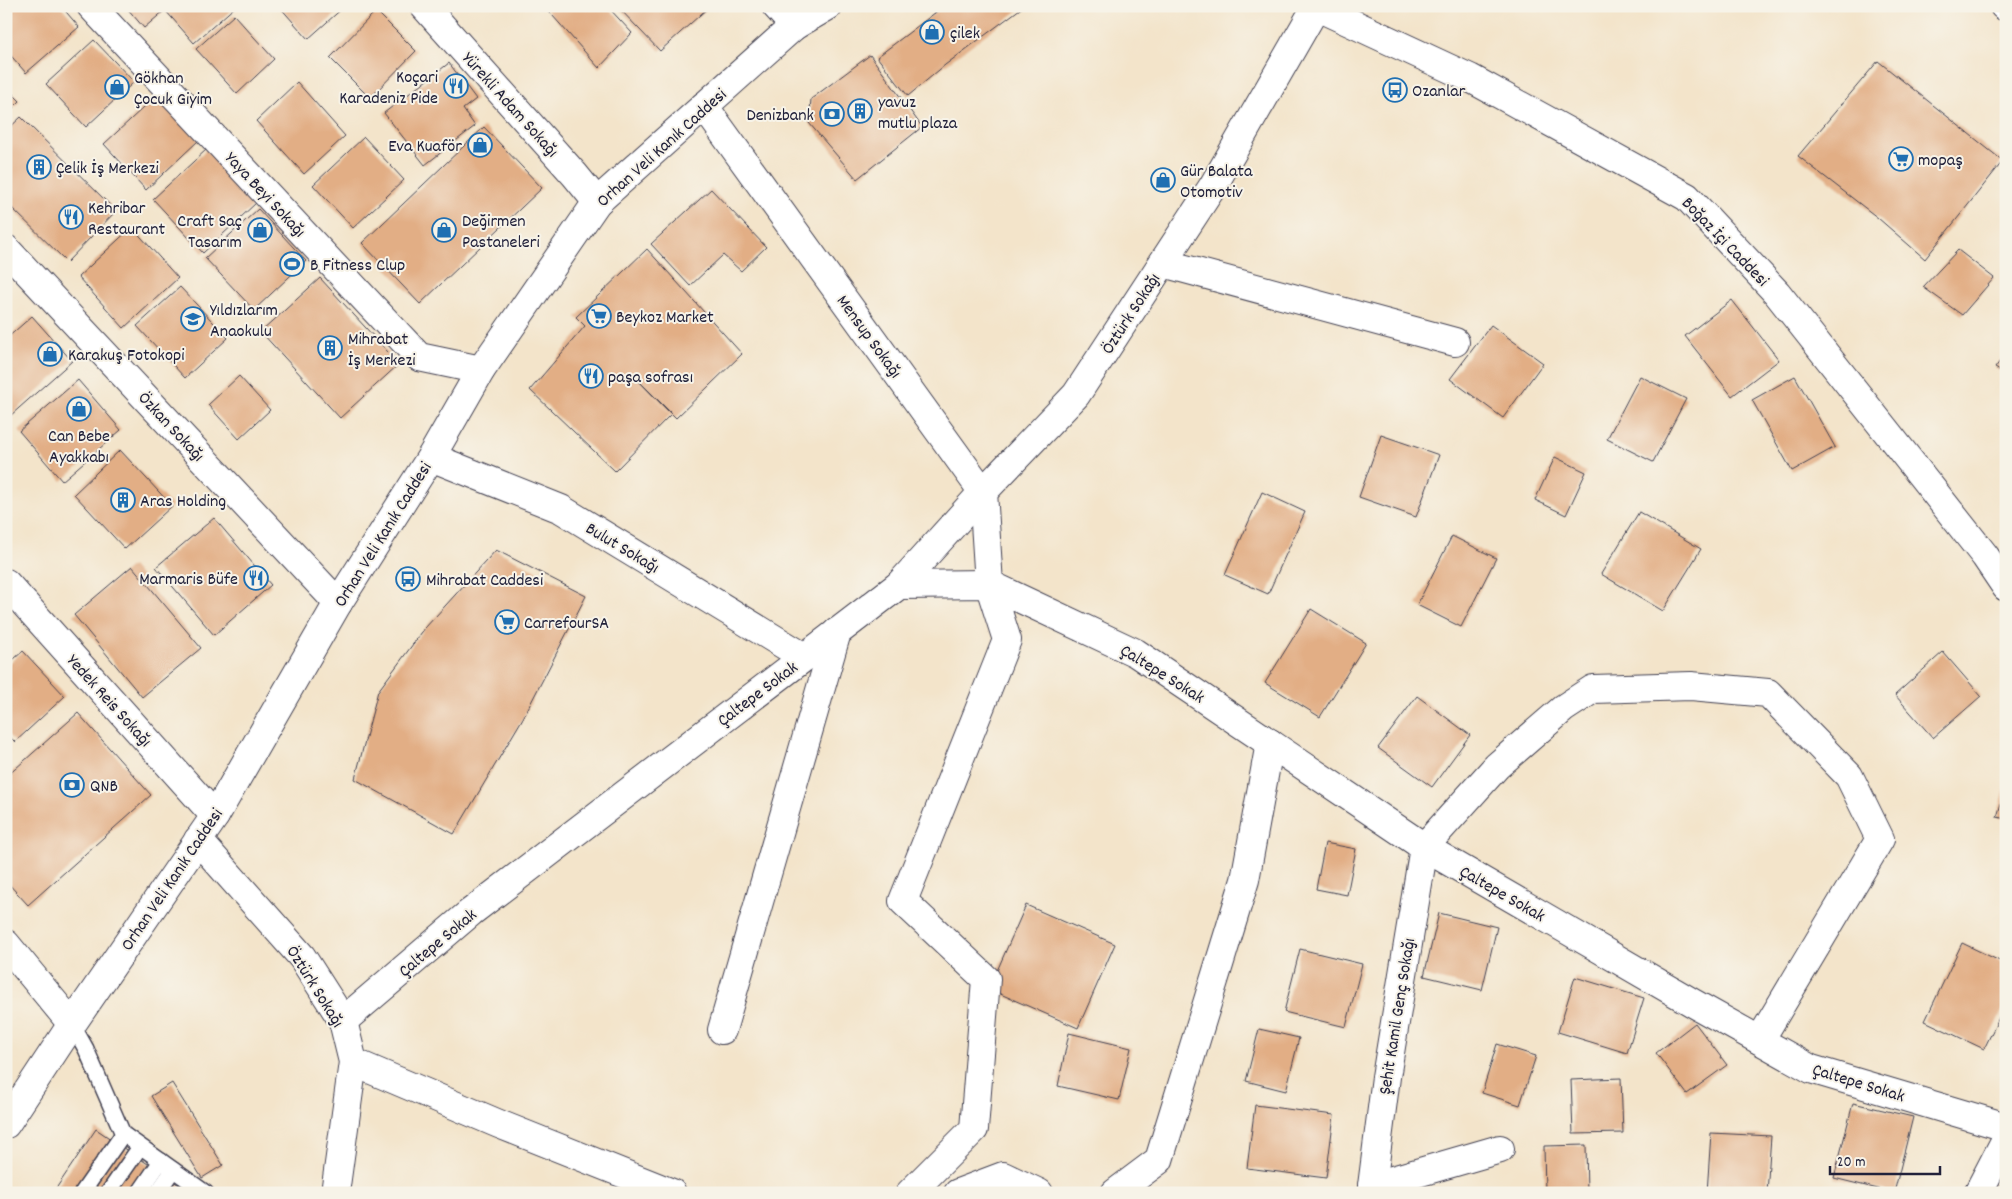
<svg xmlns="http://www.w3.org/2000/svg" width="2012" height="1199" font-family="Dekko,sans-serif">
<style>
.building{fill:#e2ae85}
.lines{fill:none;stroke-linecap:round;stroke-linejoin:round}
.lane-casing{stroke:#413f50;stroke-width:18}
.street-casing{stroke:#413f50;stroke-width:30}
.primary-casing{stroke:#413f50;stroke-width:30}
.lane{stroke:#fff;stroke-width:15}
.street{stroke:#fff;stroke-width:28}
.primary{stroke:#fff;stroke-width:28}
.labels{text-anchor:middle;stroke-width:4;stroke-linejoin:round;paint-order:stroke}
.poi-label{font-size:18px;fill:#22223b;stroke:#f7f3e8;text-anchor:start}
.street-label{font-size:18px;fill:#22223b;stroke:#f7f3e8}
</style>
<rect width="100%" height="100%" fill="#f7f3e8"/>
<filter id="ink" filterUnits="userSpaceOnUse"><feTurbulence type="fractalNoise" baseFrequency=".02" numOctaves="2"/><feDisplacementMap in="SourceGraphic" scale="10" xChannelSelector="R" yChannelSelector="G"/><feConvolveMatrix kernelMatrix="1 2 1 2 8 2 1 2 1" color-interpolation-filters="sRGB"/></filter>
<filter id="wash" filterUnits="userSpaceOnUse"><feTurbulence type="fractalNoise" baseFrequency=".0096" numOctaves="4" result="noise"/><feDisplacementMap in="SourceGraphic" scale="20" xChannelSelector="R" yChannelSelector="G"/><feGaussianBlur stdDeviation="1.12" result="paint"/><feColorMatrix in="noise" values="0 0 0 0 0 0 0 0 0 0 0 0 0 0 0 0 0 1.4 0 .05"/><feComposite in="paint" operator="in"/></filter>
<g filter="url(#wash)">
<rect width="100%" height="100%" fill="#f3e4ca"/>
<g id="blocks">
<g class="building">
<path d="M6,6H61L79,27L26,73L6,50Z"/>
<path d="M129,6H236L194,43L165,10L144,28L127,8Z"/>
<path d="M279,6H345L308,39Z"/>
<path d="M544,6H607L632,33L599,68Z"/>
<path d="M617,6H710L660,51Z"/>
<path d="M944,6H1024L945,65L908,96L877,57Z"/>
<path d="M376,11L416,51L370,98L330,58Z"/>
<path d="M234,15L274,59L237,94L196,49Z"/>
<path d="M94,40L134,82L86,127L46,84Z"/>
<path d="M870,55L922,127L857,179L809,123L811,99Z"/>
<path d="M1878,61L2003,161L1925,259L1878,218L1798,156Z"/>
<path d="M449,63L476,99L463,109L475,126L425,165L384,113Z"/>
<path d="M297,82L345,136L304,174L256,121Z"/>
<path d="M6,87L20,101L6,115Z"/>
<path d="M157,95L199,140L146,190L104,144Z"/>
<path d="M21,117L116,211L67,262L6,202V131Z"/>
<path d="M484,127L542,188L420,304L362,243Z"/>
<path d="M364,137L404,180L353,228L313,185Z"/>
<path d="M207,149L257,202L203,253L153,199Z"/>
<path d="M711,189L766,247L741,271L723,255L690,286L651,244Z"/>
<path d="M258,209L306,261L254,310L205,258Z"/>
<path d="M132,227L178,278L124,328L78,277Z"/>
<path d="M647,249L742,354L676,418L631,373L671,414L615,471L530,390L585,326L576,317Z"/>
<path d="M1958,250L1994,278L1962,315L1923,287Z"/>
<path d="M320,278L399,364L340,418L261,332Z"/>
<path d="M180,287L228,338L185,378L137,326Z"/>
<path d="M1732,300L1779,360L1732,396L1685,336Z"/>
<path d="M32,316L72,361L10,416L6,412V339Z"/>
<path d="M1491,325L1543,363L1503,418L1450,379Z"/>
<path d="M2006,353V374L1995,368Z"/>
<path d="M239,376L270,410L239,439L208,405Z"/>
<path d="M1640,376L1686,399L1653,462L1607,439Z"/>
<path d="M1795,376L1835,447L1792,471L1752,400Z"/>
<path d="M78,380L121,430L62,481L19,431Z"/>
<path d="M1381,435L1439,455L1416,517L1359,497Z"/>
<path d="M120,450L172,506L125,549L74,494Z"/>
<path d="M1555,457L1586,472L1566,515L1535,500Z"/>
<path d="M1262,492L1305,512L1268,594L1225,575Z"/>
<path d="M1639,512L1701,549L1663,611L1601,574Z"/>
<path d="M214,518L271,585L214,635L156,567Z"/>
<path d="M1452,536L1496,558L1461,627L1417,605Z"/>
<path d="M496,550L586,596L523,718L454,834L355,779L378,691L425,628Z"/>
<path d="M132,566L201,648L142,697L74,615Z"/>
<path d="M1311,609L1366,643L1320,717L1265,683Z"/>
<path d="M23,651L65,696L15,742L6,733V666Z"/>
<path d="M1943,652L1981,696L1933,738L1895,695Z"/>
<path d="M1417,696L1470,735L1432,787L1378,748Z"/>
<path d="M78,713L151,795L28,905L6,881V777Z"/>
<path d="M2005,790H2006V819L1997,817Z"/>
<path d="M1325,843L1356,849L1347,895L1316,889Z"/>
<path d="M1026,905L1115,944L1078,1028L989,989Z"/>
<path d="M1439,913L1497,927L1482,990L1424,976Z"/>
<path d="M1962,943L2006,964V1003L1984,1049L1925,1021Z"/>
<path d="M1300,949L1362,964L1346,1027L1284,1012Z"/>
<path d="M1575,977L1644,998L1627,1053L1558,1032Z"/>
<path d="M1695,1023L1727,1065L1687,1094L1656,1053Z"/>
<path d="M1259,1029L1299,1038L1286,1091L1246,1081Z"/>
<path d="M1069,1033L1131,1048L1119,1100L1058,1086Z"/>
<path d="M1497,1044L1536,1056L1520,1105L1482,1093Z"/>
<path d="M1621,1078L1623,1133L1573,1134L1571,1080Z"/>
<path d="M172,1083L223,1165L202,1178L151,1096Z"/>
<path d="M1853,1103L1913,1117L1894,1193L1834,1178Z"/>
<path d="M1255,1105L1334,1115L1326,1178L1247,1168Z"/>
<path d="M96,1129L191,1193H53Z"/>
<path d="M1711,1133L1771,1136L1767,1193H1707Z"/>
<path d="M1586,1145L1587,1193H1545L1544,1146Z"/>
</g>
</g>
</g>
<g filter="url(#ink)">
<use href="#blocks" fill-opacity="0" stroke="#413f50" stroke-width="1"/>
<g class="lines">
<g class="lane-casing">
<g id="lane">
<path d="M72,1024L86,1049L123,1134L206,1193"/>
<path d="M82,1193L123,1134"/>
<path d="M108,1193L140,1147"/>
<path d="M139,1193L161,1161"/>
<path d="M157,1193L173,1170"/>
</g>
</g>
<g class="street-casing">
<g id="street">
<path d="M91,6L419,357L481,370"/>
<path d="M424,6L575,175L597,202"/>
<path d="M776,6L794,26"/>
<path d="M2004,6L2006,7"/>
<path d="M704,106L983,492L989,584L1007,640L903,901L986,979L974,1129L910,1193"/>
<path d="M6,249L338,603"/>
<path d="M1163,263L1455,342"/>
<path d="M431,457L561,509L804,657"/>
<path d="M6,583L215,816"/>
<path d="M899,585L983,492L1076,395L1213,186L1316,7"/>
<path d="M198,840L302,957L343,1021L353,1062L335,1193"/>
<path d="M6,944L72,1024"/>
<path d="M343,1021L471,912L899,585L989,584L1136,653L1424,847L1693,1003L1811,1069L2006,1127"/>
<path d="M722,1030L837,632"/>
<path d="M353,1062L499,1124L672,1193"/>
<path d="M1372,1186L1500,1149"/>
<path d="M958,1193L1003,1176L1039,1193"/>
<path d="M1115,1193L1159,1160L1245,880L1270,743"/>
<path d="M1372,1193V1186L1386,1077L1424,847L1497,766L1564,708L1593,689L1691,686L1768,693L1849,776L1880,839L1760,1040"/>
<path d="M1978,1193L2006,1139"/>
</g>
</g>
<g class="primary-casing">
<g id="primary">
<path d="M1315,6L1470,78L1687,197L1777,293L1985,556L2006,587"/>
<path d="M6,1124L72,1024L215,816L338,603L431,457L481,370L597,202L794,26L828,6"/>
</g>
</g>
<use href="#lane" class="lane"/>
<use href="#street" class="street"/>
<use href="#primary" class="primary"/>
</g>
</g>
<defs>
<g id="shop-ring" transform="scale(1.25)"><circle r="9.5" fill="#f7f3e8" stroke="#1f6fb2" stroke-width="1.5"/><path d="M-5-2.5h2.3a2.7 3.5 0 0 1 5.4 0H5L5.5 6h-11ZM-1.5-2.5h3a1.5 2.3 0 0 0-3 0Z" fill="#1f6fb2"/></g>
<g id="restaurant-ring" transform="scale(1.25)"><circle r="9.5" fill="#f7f3e8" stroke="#1f6fb2" stroke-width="1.5"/><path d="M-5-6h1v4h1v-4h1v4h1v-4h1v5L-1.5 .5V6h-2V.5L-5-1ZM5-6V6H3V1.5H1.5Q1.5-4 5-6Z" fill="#1f6fb2"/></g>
<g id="bus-ring" transform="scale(1.25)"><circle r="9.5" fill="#f7f3e8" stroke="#1f6fb2" stroke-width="1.5"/><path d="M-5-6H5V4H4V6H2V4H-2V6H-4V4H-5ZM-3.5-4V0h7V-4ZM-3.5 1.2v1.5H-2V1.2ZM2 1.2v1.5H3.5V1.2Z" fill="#1f6fb2"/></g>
<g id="building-ring" transform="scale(1.25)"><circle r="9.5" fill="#f7f3e8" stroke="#1f6fb2" stroke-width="1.5"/><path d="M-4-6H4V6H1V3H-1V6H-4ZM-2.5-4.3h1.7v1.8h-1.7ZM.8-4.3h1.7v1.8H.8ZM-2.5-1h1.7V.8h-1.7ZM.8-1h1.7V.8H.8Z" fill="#1f6fb2"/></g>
<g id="bank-ring" transform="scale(1.25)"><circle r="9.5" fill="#f7f3e8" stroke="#1f6fb2" stroke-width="1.5"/><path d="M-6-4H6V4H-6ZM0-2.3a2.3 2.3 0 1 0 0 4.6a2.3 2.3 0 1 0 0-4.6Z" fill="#1f6fb2"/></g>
<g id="supermarket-ring" transform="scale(1.25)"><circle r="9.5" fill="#f7f3e8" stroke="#1f6fb2" stroke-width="1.5"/><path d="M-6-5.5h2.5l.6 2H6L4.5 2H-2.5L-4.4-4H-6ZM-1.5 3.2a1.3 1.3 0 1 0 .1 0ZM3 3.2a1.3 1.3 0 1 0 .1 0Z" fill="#1f6fb2"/></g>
<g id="stadium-ring" transform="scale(1.25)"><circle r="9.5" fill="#f7f3e8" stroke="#1f6fb2" stroke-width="1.5"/><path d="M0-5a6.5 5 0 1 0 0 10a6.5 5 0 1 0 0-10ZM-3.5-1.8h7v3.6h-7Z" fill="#1f6fb2"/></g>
<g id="school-ring" transform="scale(1.25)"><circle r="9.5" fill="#f7f3e8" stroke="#1f6fb2" stroke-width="1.5"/><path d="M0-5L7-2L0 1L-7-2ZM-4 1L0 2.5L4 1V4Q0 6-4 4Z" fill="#1f6fb2"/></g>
</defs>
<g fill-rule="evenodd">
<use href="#shop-ring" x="932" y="32"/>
<use href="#restaurant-ring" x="456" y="86"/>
<use href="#shop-ring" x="117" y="87"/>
<use href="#bus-ring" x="1395" y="90"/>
<use href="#building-ring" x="860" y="111"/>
<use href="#bank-ring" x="832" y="114"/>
<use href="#shop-ring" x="480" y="145"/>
<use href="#supermarket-ring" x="1901" y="159"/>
<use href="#building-ring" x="39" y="167"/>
<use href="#shop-ring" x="1163" y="180"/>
<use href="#restaurant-ring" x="71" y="217"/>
<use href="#shop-ring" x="260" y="230"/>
<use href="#shop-ring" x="444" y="230"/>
<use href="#stadium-ring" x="292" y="264"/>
<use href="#supermarket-ring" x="599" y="316"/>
<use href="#school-ring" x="193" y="319"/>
<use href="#building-ring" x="330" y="348"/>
<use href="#shop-ring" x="50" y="354"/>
<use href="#restaurant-ring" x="591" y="376"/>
<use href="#shop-ring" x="79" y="409"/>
<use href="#building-ring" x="123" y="500"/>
<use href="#restaurant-ring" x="256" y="578"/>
<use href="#bus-ring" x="408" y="579"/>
<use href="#supermarket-ring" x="507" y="622"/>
<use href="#bank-ring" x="72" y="785"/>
</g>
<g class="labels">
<g class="poi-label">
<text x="950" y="38">çilek</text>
<text x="438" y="82" text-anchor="end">Koçari<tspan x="438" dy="21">Karadeniz Pide</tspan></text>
<text x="134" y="83">Gökhan<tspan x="134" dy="21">Çocuk Giyim</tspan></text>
<text x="1412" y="96">Ozanlar</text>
<text x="878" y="107">yavuz<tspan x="878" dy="21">mutlu plaza</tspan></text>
<text x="814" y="120" text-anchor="end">Denizbank</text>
<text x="462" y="151" text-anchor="end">Eva Kuaför</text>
<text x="1918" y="165">mopaş</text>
<text x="56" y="173">Çelik İş Merkezi</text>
<text x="1180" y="176">Gür Balata<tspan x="1180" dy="21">Otomotiv</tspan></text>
<text x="88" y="213">Kehribar<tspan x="88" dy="21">Restaurant</tspan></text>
<text x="242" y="226" text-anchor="end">Craft Saç<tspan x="242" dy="21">Tasarım</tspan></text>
<text x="462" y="226">Değirmen<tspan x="462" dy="21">Pastaneleri</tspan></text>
<text x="310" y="270">B Fitness Clup</text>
<text x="210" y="315">Yıldızlarım<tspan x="210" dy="21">Anaokulu</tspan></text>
<text x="616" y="322">Beykoz Market</text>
<text x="348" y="344">Mihrabat<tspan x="348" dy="21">İş Merkezi</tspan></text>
<text x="68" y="360">Karakuş Fotokopi</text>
<text x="608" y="382">paşa sofrası</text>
<text x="79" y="441" text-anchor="middle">Can Bebe<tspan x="79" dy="21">Ayakkabı</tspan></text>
<text x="140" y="506">Aras Holding</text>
<text x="238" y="584" text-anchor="end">Marmaris Büfe</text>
<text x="426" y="585">Mihrabat Caddesi</text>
<text x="524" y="628">CarrefourSA</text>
<text x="90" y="791">QNB</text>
</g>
<g class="street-label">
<text transform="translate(511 104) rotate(48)" y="6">Yürekli Adam Sokağı</text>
<text transform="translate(661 147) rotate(-42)" y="6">Orhan Veli Kanık Caddesi</text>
<text transform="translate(266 194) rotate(47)" y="6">Yaya Beyi Sokağı</text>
<text transform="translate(1726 241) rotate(46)" y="6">Boğaz İçi Caddesi</text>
<text transform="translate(1130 313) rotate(-57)" y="6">Öztürk Sokağı</text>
<text transform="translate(870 336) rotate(54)" y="6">Mensup Sokağı</text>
<text transform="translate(172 426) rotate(47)" y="6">Özkan Sokağı</text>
<text transform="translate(382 534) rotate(-58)" y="6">Orhan Veli Kanık Caddesi</text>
<text transform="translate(623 547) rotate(31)" y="6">Bulut Sokağı</text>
<text transform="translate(1163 673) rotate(32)" y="6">Çaltepe Sokak</text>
<text transform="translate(757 693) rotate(-37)" y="6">Çaltepe Sokak</text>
<text transform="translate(110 700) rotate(48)" y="6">Yedek Reis Sokağı</text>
<text transform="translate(171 879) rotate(-56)" y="6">Orhan Veli Kanık Caddesi</text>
<text transform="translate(1503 893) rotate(30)" y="6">Çaltepe Sokak</text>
<text transform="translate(437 942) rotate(-40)" y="6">Çaltepe Sokak</text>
<text transform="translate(316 986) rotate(58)" y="6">Öztürk Sokağı</text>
<text transform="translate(1396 1016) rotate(-81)" y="6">Şehit Kamil Genç Sokağı</text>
<text transform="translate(1859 1082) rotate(17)" y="6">Çaltepe Sokak</text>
</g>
</g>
<rect width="2012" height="1199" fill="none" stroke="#f7f3e8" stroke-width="25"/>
<path d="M1830 1166v8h110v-8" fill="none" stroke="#22223b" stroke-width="2.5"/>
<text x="1837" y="1166" font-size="15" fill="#22223b" stroke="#f7f3e8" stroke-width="4" paint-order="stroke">20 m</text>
</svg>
